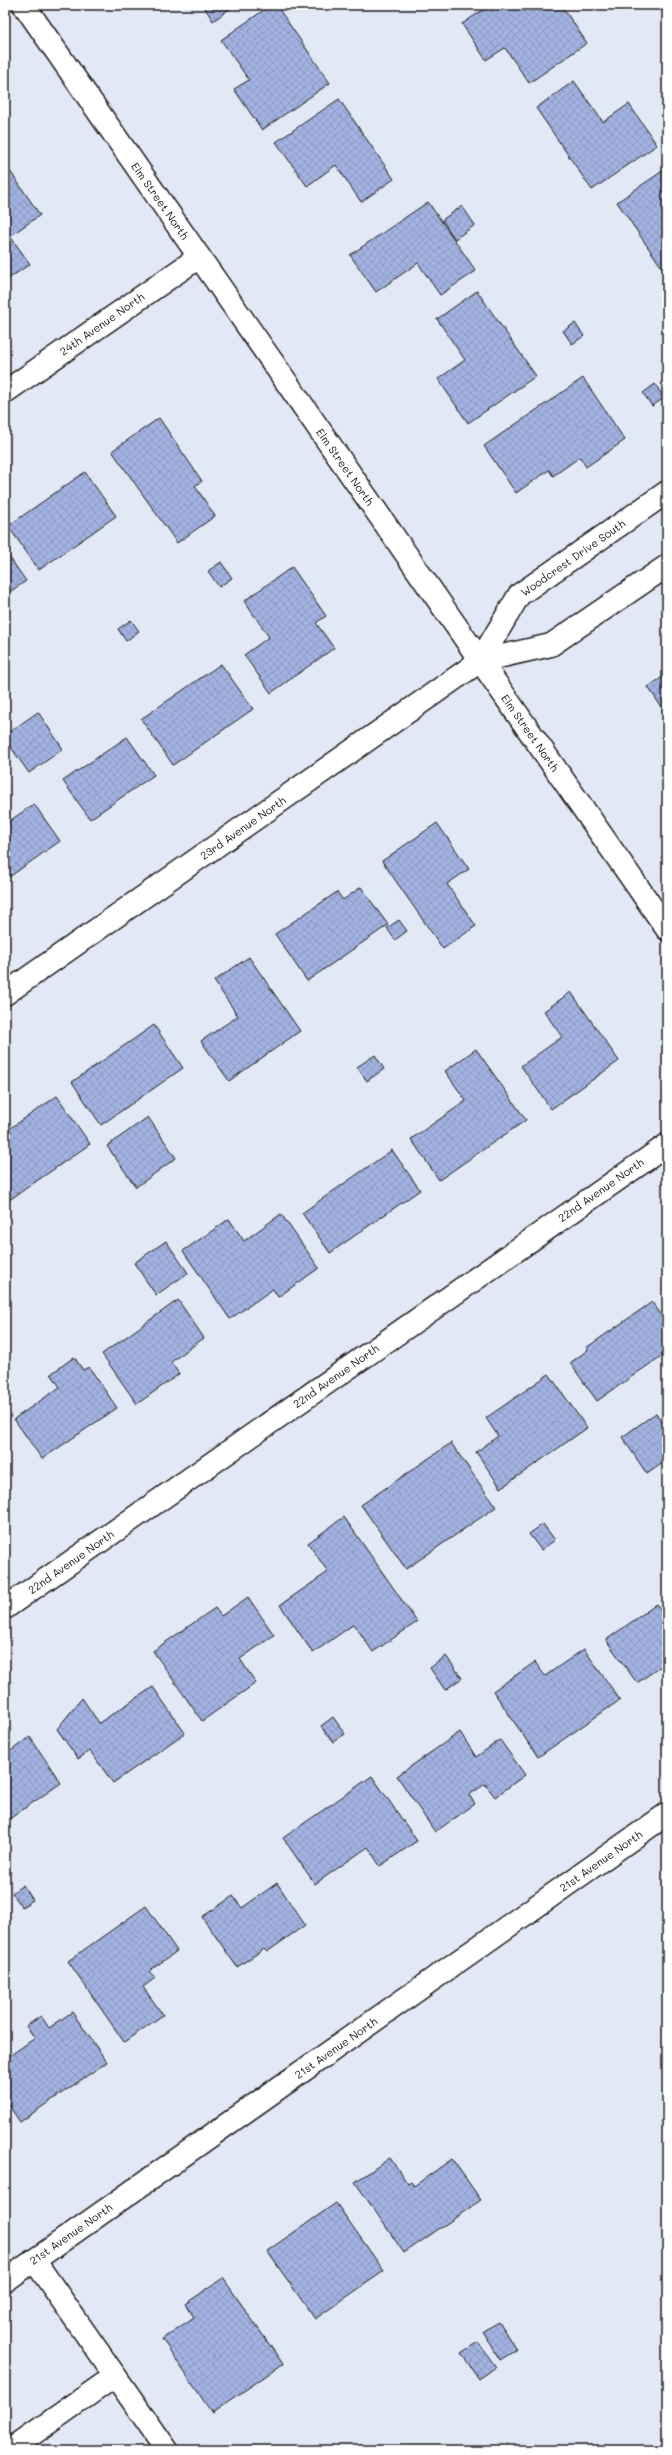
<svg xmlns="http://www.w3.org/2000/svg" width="672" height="2455" font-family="Mali,sans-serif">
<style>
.building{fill:url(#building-cross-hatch);stroke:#1c1c1c}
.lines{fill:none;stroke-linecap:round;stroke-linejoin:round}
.minor-casing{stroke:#1c1c1c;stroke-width:25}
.minor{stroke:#fff;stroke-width:22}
.labels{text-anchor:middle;stroke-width:3;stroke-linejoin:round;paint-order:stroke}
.street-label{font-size:11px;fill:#1c1c1c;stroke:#fff}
</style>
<defs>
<pattern id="building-cross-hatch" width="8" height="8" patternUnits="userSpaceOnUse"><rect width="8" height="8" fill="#a2b2e1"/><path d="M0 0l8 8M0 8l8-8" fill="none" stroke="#8b98c0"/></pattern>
</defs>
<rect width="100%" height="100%" fill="#e3e8f6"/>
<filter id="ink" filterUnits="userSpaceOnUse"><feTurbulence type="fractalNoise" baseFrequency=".025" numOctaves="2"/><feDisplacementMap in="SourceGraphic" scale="8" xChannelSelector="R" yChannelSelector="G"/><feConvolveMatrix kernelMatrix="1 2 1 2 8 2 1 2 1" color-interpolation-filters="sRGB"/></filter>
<g filter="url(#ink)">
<g class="building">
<path d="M203,5H235L213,21Z"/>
<path d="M271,5H276L330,83L262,130L234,89L249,80L221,40Z"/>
<path d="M490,5H561L587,43L529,83L505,48L486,60L462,24Z"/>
<path d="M574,81L603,122L629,104L657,145L592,190L536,108Z"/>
<path d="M339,99L394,179L361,202L336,165L307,186L276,142Z"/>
<path d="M667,168V275L617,202Z"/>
<path d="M10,171L40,215L10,236L30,264L5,281V174Z"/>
<path d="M428,202L476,271L440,295L418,263L376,292L350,255Z"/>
<path d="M462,206L475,225L455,239L442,220Z"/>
<path d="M477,291L536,376L468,423L438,379L465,360L437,319Z"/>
<path d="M575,323L584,336L572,344L563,331Z"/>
<path d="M583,378L625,440L586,467L580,457L553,476L549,470L516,493L484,446Z"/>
<path d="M655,384L664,398L652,406L643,393Z"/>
<path d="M159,418L202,481L195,486L215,516L177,543L112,451Z"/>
<path d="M85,472L116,516L39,570L8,526Z"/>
<path d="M5,551L26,581L5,595Z"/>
<path d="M221,562L232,578L219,587L208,571Z"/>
<path d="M292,567L326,616L316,623L334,648L271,693L244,655L269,637L244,601Z"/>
<path d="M131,620L139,631L126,641L118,629Z"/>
<path d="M221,664L253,709L173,765L141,719Z"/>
<path d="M667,674V715L648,687Z"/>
<path d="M38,712L63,749L29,773L5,739V735Z"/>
<path d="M127,737L154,775L90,819L63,781Z"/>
<path d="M34,804L60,841L5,880V824Z"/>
<path d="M437,823L469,869L447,884L476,926L443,949L382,861Z"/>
<path d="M361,887L388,925L307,981L275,934L337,892L343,900Z"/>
<path d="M399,920L407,931L395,940L387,928Z"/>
<path d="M249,957L300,1031L229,1081L201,1041L238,1016L214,981Z"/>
<path d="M571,992L619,1061L551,1109L521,1066L562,1037L544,1011Z"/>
<path d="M154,1025L183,1068L101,1125L72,1082Z"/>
<path d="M476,1049L526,1120L439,1180L411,1139L466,1101L445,1071Z"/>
<path d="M375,1055L384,1069L367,1081L357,1067Z"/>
<path d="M57,1096L90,1144L5,1203V1132Z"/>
<path d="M148,1117L176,1158L136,1187L107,1146Z"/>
<path d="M392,1150L420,1190L330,1253L302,1213Z"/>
<path d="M281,1214L319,1268L278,1297L273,1289L230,1319L183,1251L229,1219L244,1241Z"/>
<path d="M166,1241L188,1273L156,1295L134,1263Z"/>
<path d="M178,1300L204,1338L171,1362L179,1374L137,1404L102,1354Z"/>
<path d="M652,1302L667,1323V1352L597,1401L570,1363L588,1350L586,1348Z"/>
<path d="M74,1357L83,1370L89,1367L117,1408L42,1459L14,1419L60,1387L51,1374Z"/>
<path d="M549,1374L587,1428L501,1488L476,1452L498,1436L486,1418Z"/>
<path d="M656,1413L667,1429V1460L647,1474L622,1437Z"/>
<path d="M451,1443L496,1507L406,1569L361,1505Z"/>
<path d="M344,1517L417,1622L373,1652L354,1624L313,1653L280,1605L328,1572L308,1543Z"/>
<path d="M543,1524L555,1540L541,1550L529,1534Z"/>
<path d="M248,1597L274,1635L240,1659L256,1683L202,1721L153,1651L215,1608L221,1616Z"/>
<path d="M657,1604L660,1609L667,1604V1662L637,1683L606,1640Z"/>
<path d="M584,1649L620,1700L538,1757L493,1691L535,1662L545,1676Z"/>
<path d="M446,1656L462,1678L445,1690L430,1668Z"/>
<path d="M153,1687L185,1733L113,1783L90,1751L78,1759L57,1729L82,1698L99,1723Z"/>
<path d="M333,1717L345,1734L333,1742L321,1726Z"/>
<path d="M460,1732L476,1757L500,1740L525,1775L495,1797L485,1784L469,1795L475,1804L435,1832L397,1776Z"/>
<path d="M30,1737L61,1783L5,1822V1755Z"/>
<path d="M372,1776L417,1841L380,1866L368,1847L315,1884L283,1838Z"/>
<path d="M277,1883L305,1925L267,1952L264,1949L237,1967L202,1917L233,1896L242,1908Z"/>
<path d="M23,1885L33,1900L22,1907L12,1893Z"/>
<path d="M146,1906L177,1951L149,1971L155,1978L143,1987L163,2015L124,2042L68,1961Z"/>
<path d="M72,2012L107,2062L20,2122L5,2100V2059L35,2038L26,2026L41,2016L49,2028Z"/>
<path d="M390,2158L408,2184L411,2182L414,2186L452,2159L481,2200L404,2253L355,2182Z"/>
<path d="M336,2203L384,2271L315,2319L267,2251Z"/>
<path d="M223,2278L283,2364L212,2413L162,2339L194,2317L185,2304Z"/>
<path d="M499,2322L516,2350L500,2360L483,2331Z"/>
<path d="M478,2342L496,2367L479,2379L461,2353Z"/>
</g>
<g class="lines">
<g class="minor-casing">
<g id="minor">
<path d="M24,5L667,929"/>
<path d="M5,392L199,257"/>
<path d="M480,661L519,595L667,492"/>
<path d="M5,994L480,661L551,645L667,566"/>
<path d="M5,1608L667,1145"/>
<path d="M34,2260L167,2450"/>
<path d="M5,2281L667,1814"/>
<path d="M10,2450L115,2376"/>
</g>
</g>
<use href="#minor" class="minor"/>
</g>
</g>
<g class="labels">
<g class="street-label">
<text transform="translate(160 201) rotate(55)" y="4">Elm Street North</text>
<text transform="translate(102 324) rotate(-35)" y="4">24th Avenue North</text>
<text transform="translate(345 467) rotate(55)" y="4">Elm Street North</text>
<text transform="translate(573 558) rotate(-35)" y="4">Woodcrest Drive South</text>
<text transform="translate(530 733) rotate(55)" y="4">Elm Street North</text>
<text transform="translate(243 828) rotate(-35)" y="4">23rd Avenue North</text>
<text transform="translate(601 1190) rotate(-35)" y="4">22nd Avenue North</text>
<text transform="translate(336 1376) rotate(-35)" y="4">22nd Avenue North</text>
<text transform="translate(71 1562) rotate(-35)" y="4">22nd Avenue North</text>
<text transform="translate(601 1861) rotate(-35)" y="4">21st Avenue North</text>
<text transform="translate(336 2048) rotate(-35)" y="4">21st Avenue North</text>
<text transform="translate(71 2234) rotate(-35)" y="4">21st Avenue North</text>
</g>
</g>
<rect width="672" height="2455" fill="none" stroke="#fff" stroke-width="20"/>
<rect x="10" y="10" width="652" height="2435" fill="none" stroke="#1c1c1c" stroke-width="1.5" filter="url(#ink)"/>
</svg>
